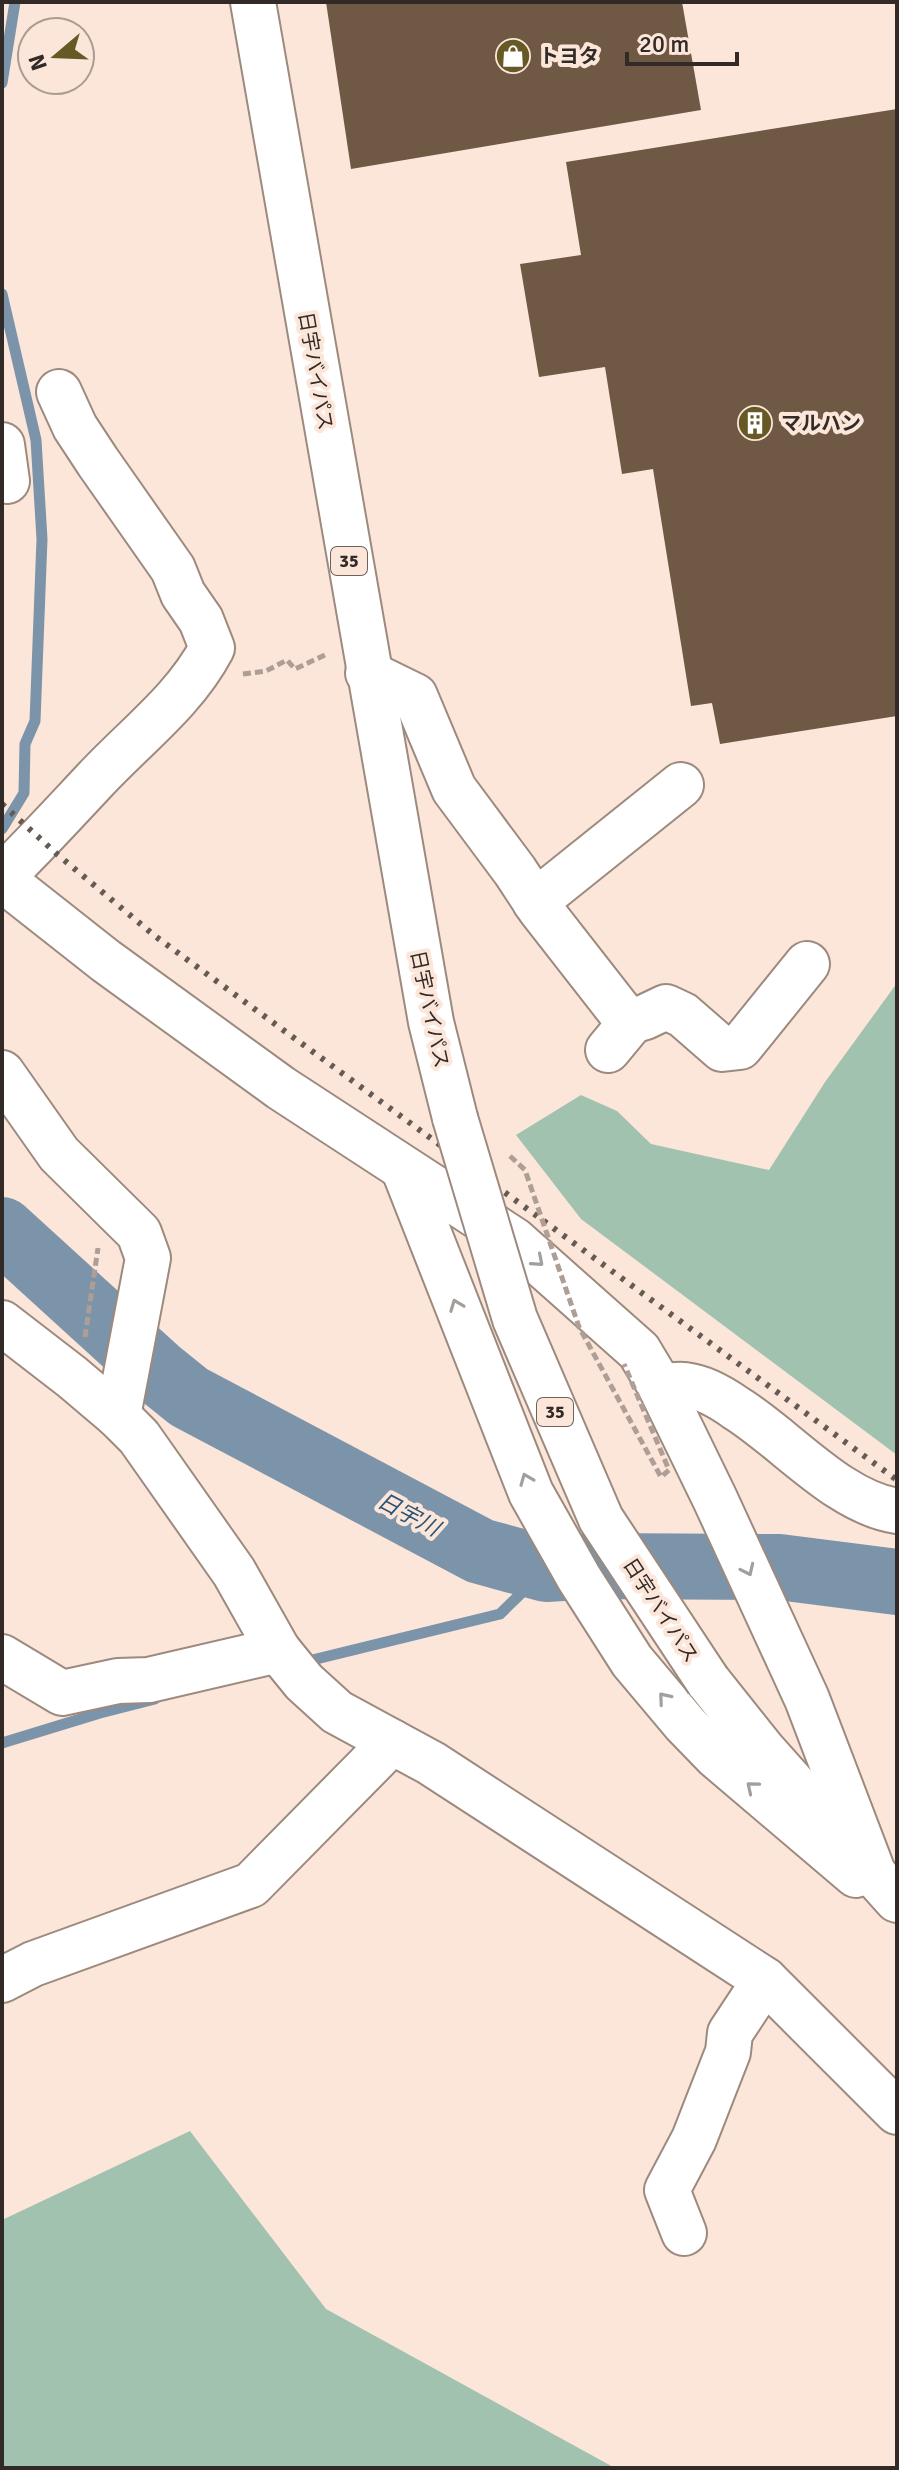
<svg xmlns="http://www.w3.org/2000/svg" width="899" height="2470" font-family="Signika,'Noto Sans JP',sans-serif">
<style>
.forest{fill:#a2c2b0}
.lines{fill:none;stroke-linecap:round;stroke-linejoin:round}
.stream{stroke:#7b94aa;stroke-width:11}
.river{stroke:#7b94aa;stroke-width:66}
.building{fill:#6f5844}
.minor-casing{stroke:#9d8a7e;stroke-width:48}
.tertiary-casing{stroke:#9d8a7e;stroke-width:48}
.trunk-casing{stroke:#9d8a7e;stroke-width:48}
.path{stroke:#ae9e95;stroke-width:5;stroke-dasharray:8 4;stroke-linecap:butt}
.minor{stroke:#fff;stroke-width:44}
.tertiary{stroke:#fff;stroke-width:44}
.trunk{stroke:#fff;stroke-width:44}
.rail{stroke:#655a54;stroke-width:6;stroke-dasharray:4 8;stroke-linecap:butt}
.trunk-bridge-casing{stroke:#9d8a7e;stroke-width:48;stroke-linecap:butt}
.path-bridge{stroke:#ae9e95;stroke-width:5;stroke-dasharray:8 4;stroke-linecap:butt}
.trunk-bridge{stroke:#fff;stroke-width:44}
.oneway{stroke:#a39f9d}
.labels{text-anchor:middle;stroke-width:8;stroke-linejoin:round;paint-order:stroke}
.shield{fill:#fce6da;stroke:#6f625c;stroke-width:2}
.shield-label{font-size:18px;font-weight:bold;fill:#322a26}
.poi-label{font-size:20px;font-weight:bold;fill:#322a26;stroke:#fce6da;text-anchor:start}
.street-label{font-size:20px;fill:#322a26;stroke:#fce6da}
.water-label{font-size:22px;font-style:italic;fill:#2a5476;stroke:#fce6da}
</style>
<rect width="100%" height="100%" fill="#fce6da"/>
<g class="forest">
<path d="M897,983V1455L581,1219L516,1135L581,1095L617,1111L651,1144L769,1170L825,1082Z"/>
<path d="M190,2131L326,2309L615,2468H2V2220Z"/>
</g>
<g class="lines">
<g class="stream">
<path d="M2,83L15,2"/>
<path d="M2,294L36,440L42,539L35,721L25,744L24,793L2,829"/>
<path d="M300,1663L500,1614L546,1569"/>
<path d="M2,1743L100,1713L155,1699"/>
</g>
<path class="river" d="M2,1230L158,1372L189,1397L480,1551L546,1569L595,1566L779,1567L897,1582"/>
</g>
<g class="building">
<path d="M326,2H682L701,110L351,169Z"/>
<path d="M897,109V716L720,744L712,703L691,706L653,469L622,474L605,367L539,377L520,264L581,255L566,162Z"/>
</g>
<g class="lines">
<g class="minor-casing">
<g id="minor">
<path d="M2,445L7,481"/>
<path d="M368,673L415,696L454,789L515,871L540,909L622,1014L632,1021L645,1017L666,1007L683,1015L722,1049L740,1047L807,964"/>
<path d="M2,877C34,846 64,813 95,780C136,736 184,701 212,648L201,620L183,594L173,569L98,462L75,427L59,392"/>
<path d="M535,902L681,785"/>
<path d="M608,1050L632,1021"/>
<path d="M2,1073L59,1154L139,1233L148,1258L118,1416"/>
<path d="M2,1323L72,1377L118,1416L139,1437L234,1572L278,1650L304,1682L337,1712L431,1763L765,1980L897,2112"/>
<path d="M660,1386C668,1386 677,1384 685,1385C702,1387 722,1398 736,1408C786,1439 838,1502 897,1511"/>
<path d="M2,1657L62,1693L118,1681L149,1680L278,1650"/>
<path d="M2,1980L33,1964L251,1885L392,1742"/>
<path d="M684,2233L667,2190L694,2139L728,2052L730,2033L765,1980"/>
</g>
</g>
<g class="tertiary-casing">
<g id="tertiary">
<path d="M2,879L106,961L281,1088L514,1240L639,1351L660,1386L715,1499L807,1699L873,1872"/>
<path d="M404,1170L531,1493L579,1578L632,1661L685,1724L716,1756L856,1875"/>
</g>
</g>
<g class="trunk-casing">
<g id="trunk">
<path d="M253,2L431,1022L455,1118"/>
<path d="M708,1681L763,1750L897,1900"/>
</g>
</g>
<g class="path">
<path d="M243,674L266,671L287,660L295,669L327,654"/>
<path d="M85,1337L98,1248"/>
</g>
<use href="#minor" class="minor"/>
<use href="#tertiary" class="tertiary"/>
<use href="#trunk" class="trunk"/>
<path class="rail" d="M2,804L58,855L155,936L897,1480"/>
<g class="trunk-bridge-casing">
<path id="trunk-bridge" d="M455,1118L515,1319L601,1519L708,1681"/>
</g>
<path class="path-bridge" d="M510,1156L525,1170L579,1327L661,1477L669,1470L624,1364"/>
<use href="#trunk-bridge" class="trunk-bridge"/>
</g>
<defs><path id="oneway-chevron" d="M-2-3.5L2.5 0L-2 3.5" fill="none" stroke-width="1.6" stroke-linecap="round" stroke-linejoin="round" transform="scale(2)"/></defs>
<g class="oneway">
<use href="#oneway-chevron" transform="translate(538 1261) rotate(41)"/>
<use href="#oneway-chevron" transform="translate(456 1305) rotate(-111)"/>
<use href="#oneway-chevron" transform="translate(526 1479) rotate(-112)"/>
<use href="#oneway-chevron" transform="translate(748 1570) rotate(65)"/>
<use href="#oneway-chevron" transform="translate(664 1698) rotate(-130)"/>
<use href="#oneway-chevron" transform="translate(752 1787) rotate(-140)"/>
</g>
<defs>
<g id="shop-disc" transform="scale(1.8)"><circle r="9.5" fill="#665926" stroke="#fce6da"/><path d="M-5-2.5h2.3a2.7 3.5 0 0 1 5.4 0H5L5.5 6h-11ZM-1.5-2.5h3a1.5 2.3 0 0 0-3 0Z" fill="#fff"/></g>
<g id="building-disc" transform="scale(1.8)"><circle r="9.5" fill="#665926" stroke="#fce6da"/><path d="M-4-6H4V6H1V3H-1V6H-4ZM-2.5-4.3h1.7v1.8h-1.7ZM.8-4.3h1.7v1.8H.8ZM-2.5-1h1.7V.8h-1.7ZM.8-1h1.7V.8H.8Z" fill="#fff"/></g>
</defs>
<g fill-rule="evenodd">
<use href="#shop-disc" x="513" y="56"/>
<use href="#building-disc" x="755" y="423"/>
</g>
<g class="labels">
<g class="shield">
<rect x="331" y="547" width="36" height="28" rx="6"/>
<rect x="537" y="1398" width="36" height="28" rx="6"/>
</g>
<g class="shield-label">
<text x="349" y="567">35</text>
<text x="555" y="1418">35</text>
</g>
<g class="poi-label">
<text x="539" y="63">トヨタ</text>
<text x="781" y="430">マルハン</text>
</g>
<g class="street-label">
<text transform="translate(316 371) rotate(80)" y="7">日宇バイパス</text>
<text transform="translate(430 1009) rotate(78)" y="7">日宇バイパス</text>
<text transform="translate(661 1610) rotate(57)" y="7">日宇バイパス</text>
</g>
<g class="water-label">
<text transform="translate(409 1514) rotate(28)" y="8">日宇川</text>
</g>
</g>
<rect width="899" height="2470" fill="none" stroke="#322a26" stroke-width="8"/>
<g transform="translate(56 56) rotate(251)"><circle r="38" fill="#fce6da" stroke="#ab9b92" stroke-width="2"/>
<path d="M0-6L14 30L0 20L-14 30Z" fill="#665926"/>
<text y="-12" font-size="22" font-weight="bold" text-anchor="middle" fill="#322a26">N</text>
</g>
<path d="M627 52v12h110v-12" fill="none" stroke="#322a26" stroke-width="4"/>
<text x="639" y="52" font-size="24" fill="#322a26" stroke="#fce6da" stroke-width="6" paint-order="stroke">20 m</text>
</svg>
